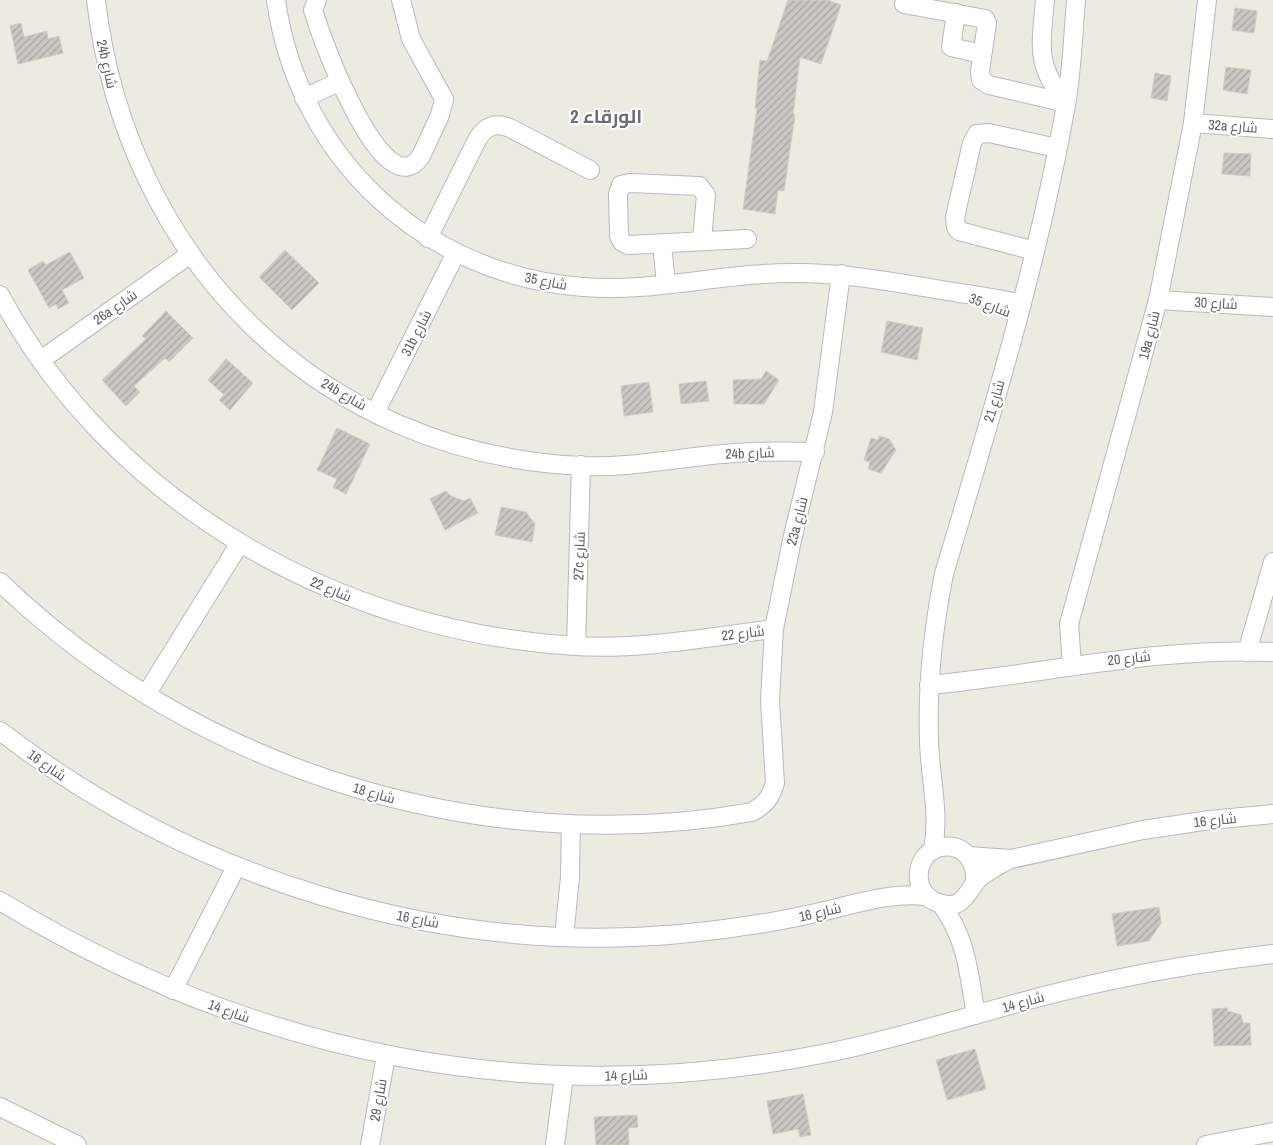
<svg xmlns="http://www.w3.org/2000/svg" width="1273" height="1145" font-family="'Archivo Narrow',Cairo,sans-serif">
<style>
.building{fill:url(#building-hatch);stroke:#d0cdc1}
.lines{fill:none;stroke-linecap:round;stroke-linejoin:round}
.minor-casing{stroke:#b8b9be;stroke-width:20}
.minor{stroke:#fff;stroke-width:18}
.labels{text-anchor:middle;stroke-width:4;stroke-linejoin:round;paint-order:stroke}
.street-label{font-size:14px;fill:#5b5d62;stroke:#fff}
.district-label{font-size:19px;font-weight:bold;fill:#6c6f74;stroke:#fff}
</style>
<defs>
<pattern id="building-hatch" width="6" height="6" patternUnits="userSpaceOnUse" patternTransform="scale(1.25)"><rect width="6" height="6" fill="#cac7c2"/><path d="M-1 1l2-2M0 6l6-6M5 7l2-2" fill="none" stroke="#a7a5a1"/></pattern>
</defs>
<rect width="100%" height="100%" fill="#ecebe2"/>
<g class="building">
<path d="M788,0H827L841,5L821,64L800,57L793,114L795,115L784,191L778,190L775,214L743,209L757,108H755L760,60L767,61Z"/>
<path d="M1235,8L1257,11L1254,33L1232,30Z"/>
<path d="M21,23L24,37L47,31L48,39L59,36L63,53L18,64L10,26Z"/>
<path d="M1226,67L1251,70L1247,94L1223,90Z"/>
<path d="M1155,73L1171,76L1167,101L1151,98Z"/>
<path d="M1224,153L1251,154L1250,176L1222,174Z"/>
<path d="M285,250L319,283L292,310L259,277Z"/>
<path d="M70,252L84,278L62,290L69,303L58,309L56,304L49,308L28,270L43,261L46,265Z"/>
<path d="M166,311L193,338L169,362L165,358L134,386L140,392L126,406L102,380L146,339L142,336Z"/>
<path d="M887,321L923,328L917,360L881,352Z"/>
<path d="M226,359L253,383L230,410L219,400L224,395L208,380Z"/>
<path d="M766,371L779,380L764,404H734L733,380L761,379Z"/>
<path d="M706,381L709,401L681,404L679,384Z"/>
<path d="M649,382L653,412L624,416L621,386Z"/>
<path d="M337,428L370,444L346,494L333,487L337,479L317,470Z"/>
<path d="M879,436L889,439L896,450L881,473L868,469L870,462L864,460L871,438L878,440Z"/>
<path d="M446,491L451,496L464,501L470,498L478,513L445,530L430,499Z"/>
<path d="M501,507L526,512L535,524L532,542L495,535Z"/>
<path d="M1159,907L1161,923L1149,941L1117,946L1112,914Z"/>
<path d="M1227,1008L1228,1011L1241,1015L1243,1023H1250L1251,1045L1214,1046L1212,1009Z"/>
<path d="M975,1049L986,1089L947,1100L936,1060Z"/>
<path d="M803,1094L811,1135L800,1137L798,1129L773,1134L767,1101Z"/>
<path d="M637,1115L638,1127L628,1128L629,1145H596L594,1117Z"/>
</g>
<g class="lines">
<g class="minor-casing">
<g id="minor">
<path d="M96,0C126,258 318,454 582,466C629,468 676,458 723,454C753,451 784,451 815,452"/>
<path d="M276,0C298,158 424,275 583,287C657,293 729,271 803,273C857,274 907,285 960,293C980,296 1001,299 1022,304"/>
<path d="M317,0L313,10L315,16C322,40 385,211 421,156L440,115L444,99L411,39L401,0"/>
<path d="M1045,0C1041,47 1035,64 1066,103"/>
<path d="M904,4L985,19L987,23L980,71L981,80L989,85L1066,103"/>
<path d="M956,13L951,47L982,54"/>
<path d="M304,98L339,82"/>
<path d="M1193,123L1273,129"/>
<path d="M428,238L477,140C485,126 495,122 510,128L590,170"/>
<path d="M702,241L706,195L699,186L630,183L621,185L618,194L619,236L622,242L628,245L747,239"/>
<path d="M662,244L666,284"/>
<path d="M1035,251L959,231L956,227L955,217L972,143L977,134L989,133L1057,148"/>
<path d="M0,295C113,505 341,632 575,646C641,650 709,637 774,629"/>
<path d="M1158,300L1273,307"/>
<path d="M41,360L189,255"/>
<path d="M375,413L456,253"/>
<path d="M0,582C196,771 484,860 752,812C766,804 771,797 775,783L770,700L774,629L792,540L823,412L841,274"/>
<path d="M576,646L581,465"/>
<path d="M1247,652L1273,562"/>
<path d="M1072,665L1069,624L1158,300L1193,123L1207,0"/>
<path d="M929,685C1045,674 1155,647 1273,652"/>
<path d="M147,693L240,543"/>
<path d="M0,731C191,878 439,956 680,934C726,930 771,923 816,913C853,905 888,892 926,896"/>
<path d="M933,850C940,811 930,779 929,741C927,684 933,629 944,574C990,420 1038,264 1066,105C1072,71 1073,35 1076,0"/>
<path d="M968,856L1011,859L1143,830L1210,820L1273,814"/>
<path d="M975,883C977,863 965,843 942,847C913,852 910,895 939,903C960,910 965,897 975,883C982,873 1000,865 1010,859"/>
<path d="M0,901C254,1055 534,1112 827,1053C907,1037 985,1010 1064,991C1133,974 1203,962 1273,954"/>
<path d="M941,904C968,941 968,972 976,1015"/>
<path d="M564,937L570,877L571,824"/>
<path d="M173,990L236,867"/>
<path d="M0,1107L77,1145"/>
<path d="M370,1145L386,1055"/>
<path d="M555,1145L564,1076"/>
<path d="M1206,1145L1273,1132"/>
</g>
</g>
<use href="#minor" class="minor"/>
</g>
<g class="labels">
<g class="street-label">
<text transform="translate(107 64) rotate(77)" y="5">24b شارع</text>
<text transform="translate(1233 126) rotate(4)" y="5">32a شارع</text>
<text transform="translate(546 281) rotate(11)" y="5">شارع 35</text>
<text transform="translate(1216 303) rotate(3)" y="5">شارع 30</text>
<text transform="translate(990 305) rotate(21)" y="5">شارع 35</text>
<text transform="translate(115 307) rotate(-35)" y="5">26a شارع</text>
<text transform="translate(416 333) rotate(-63)" y="5">31b شارع</text>
<text transform="translate(1149 335) rotate(-76)" y="5">19a شارع</text>
<text transform="translate(344 394) rotate(30)" y="5">24b شارع</text>
<text transform="translate(994 401) rotate(-74)" y="5">شارع 21</text>
<text transform="translate(750 453) rotate(-2)" y="5">24b شارع</text>
<text transform="translate(797 521) rotate(-76)" y="5">23a شارع</text>
<text transform="translate(579 556) rotate(-88)" y="5">27c شارع</text>
<text transform="translate(331 589) rotate(23)" y="5">شارع 22</text>
<text transform="translate(743 633) rotate(-7)" y="5">شارع 22</text>
<text transform="translate(1129 658) rotate(-6)" y="5">شارع 20</text>
<text transform="translate(47 765) rotate(35)" y="5">شارع 16</text>
<text transform="translate(374 793) rotate(16)" y="5">شارع 18</text>
<text transform="translate(1215 820) rotate(-6)" y="5">شارع 16</text>
<text transform="translate(820 912) rotate(-13)" y="5">شارع 16</text>
<text transform="translate(418 919) rotate(11)" y="5">شارع 16</text>
<text transform="translate(1023 1002) rotate(-16)" y="5">شارع 14</text>
<text transform="translate(229 1011) rotate(20)" y="5">شارع 14</text>
<text transform="translate(626 1075) rotate(-2)" y="5">شارع 14</text>
<text transform="translate(378 1100) rotate(-80)" y="5">شارع 29</text>
</g>
<g class="district-label">
<text x="606" y="123">الورقاء 2</text>
</g>
</g>
</svg>
